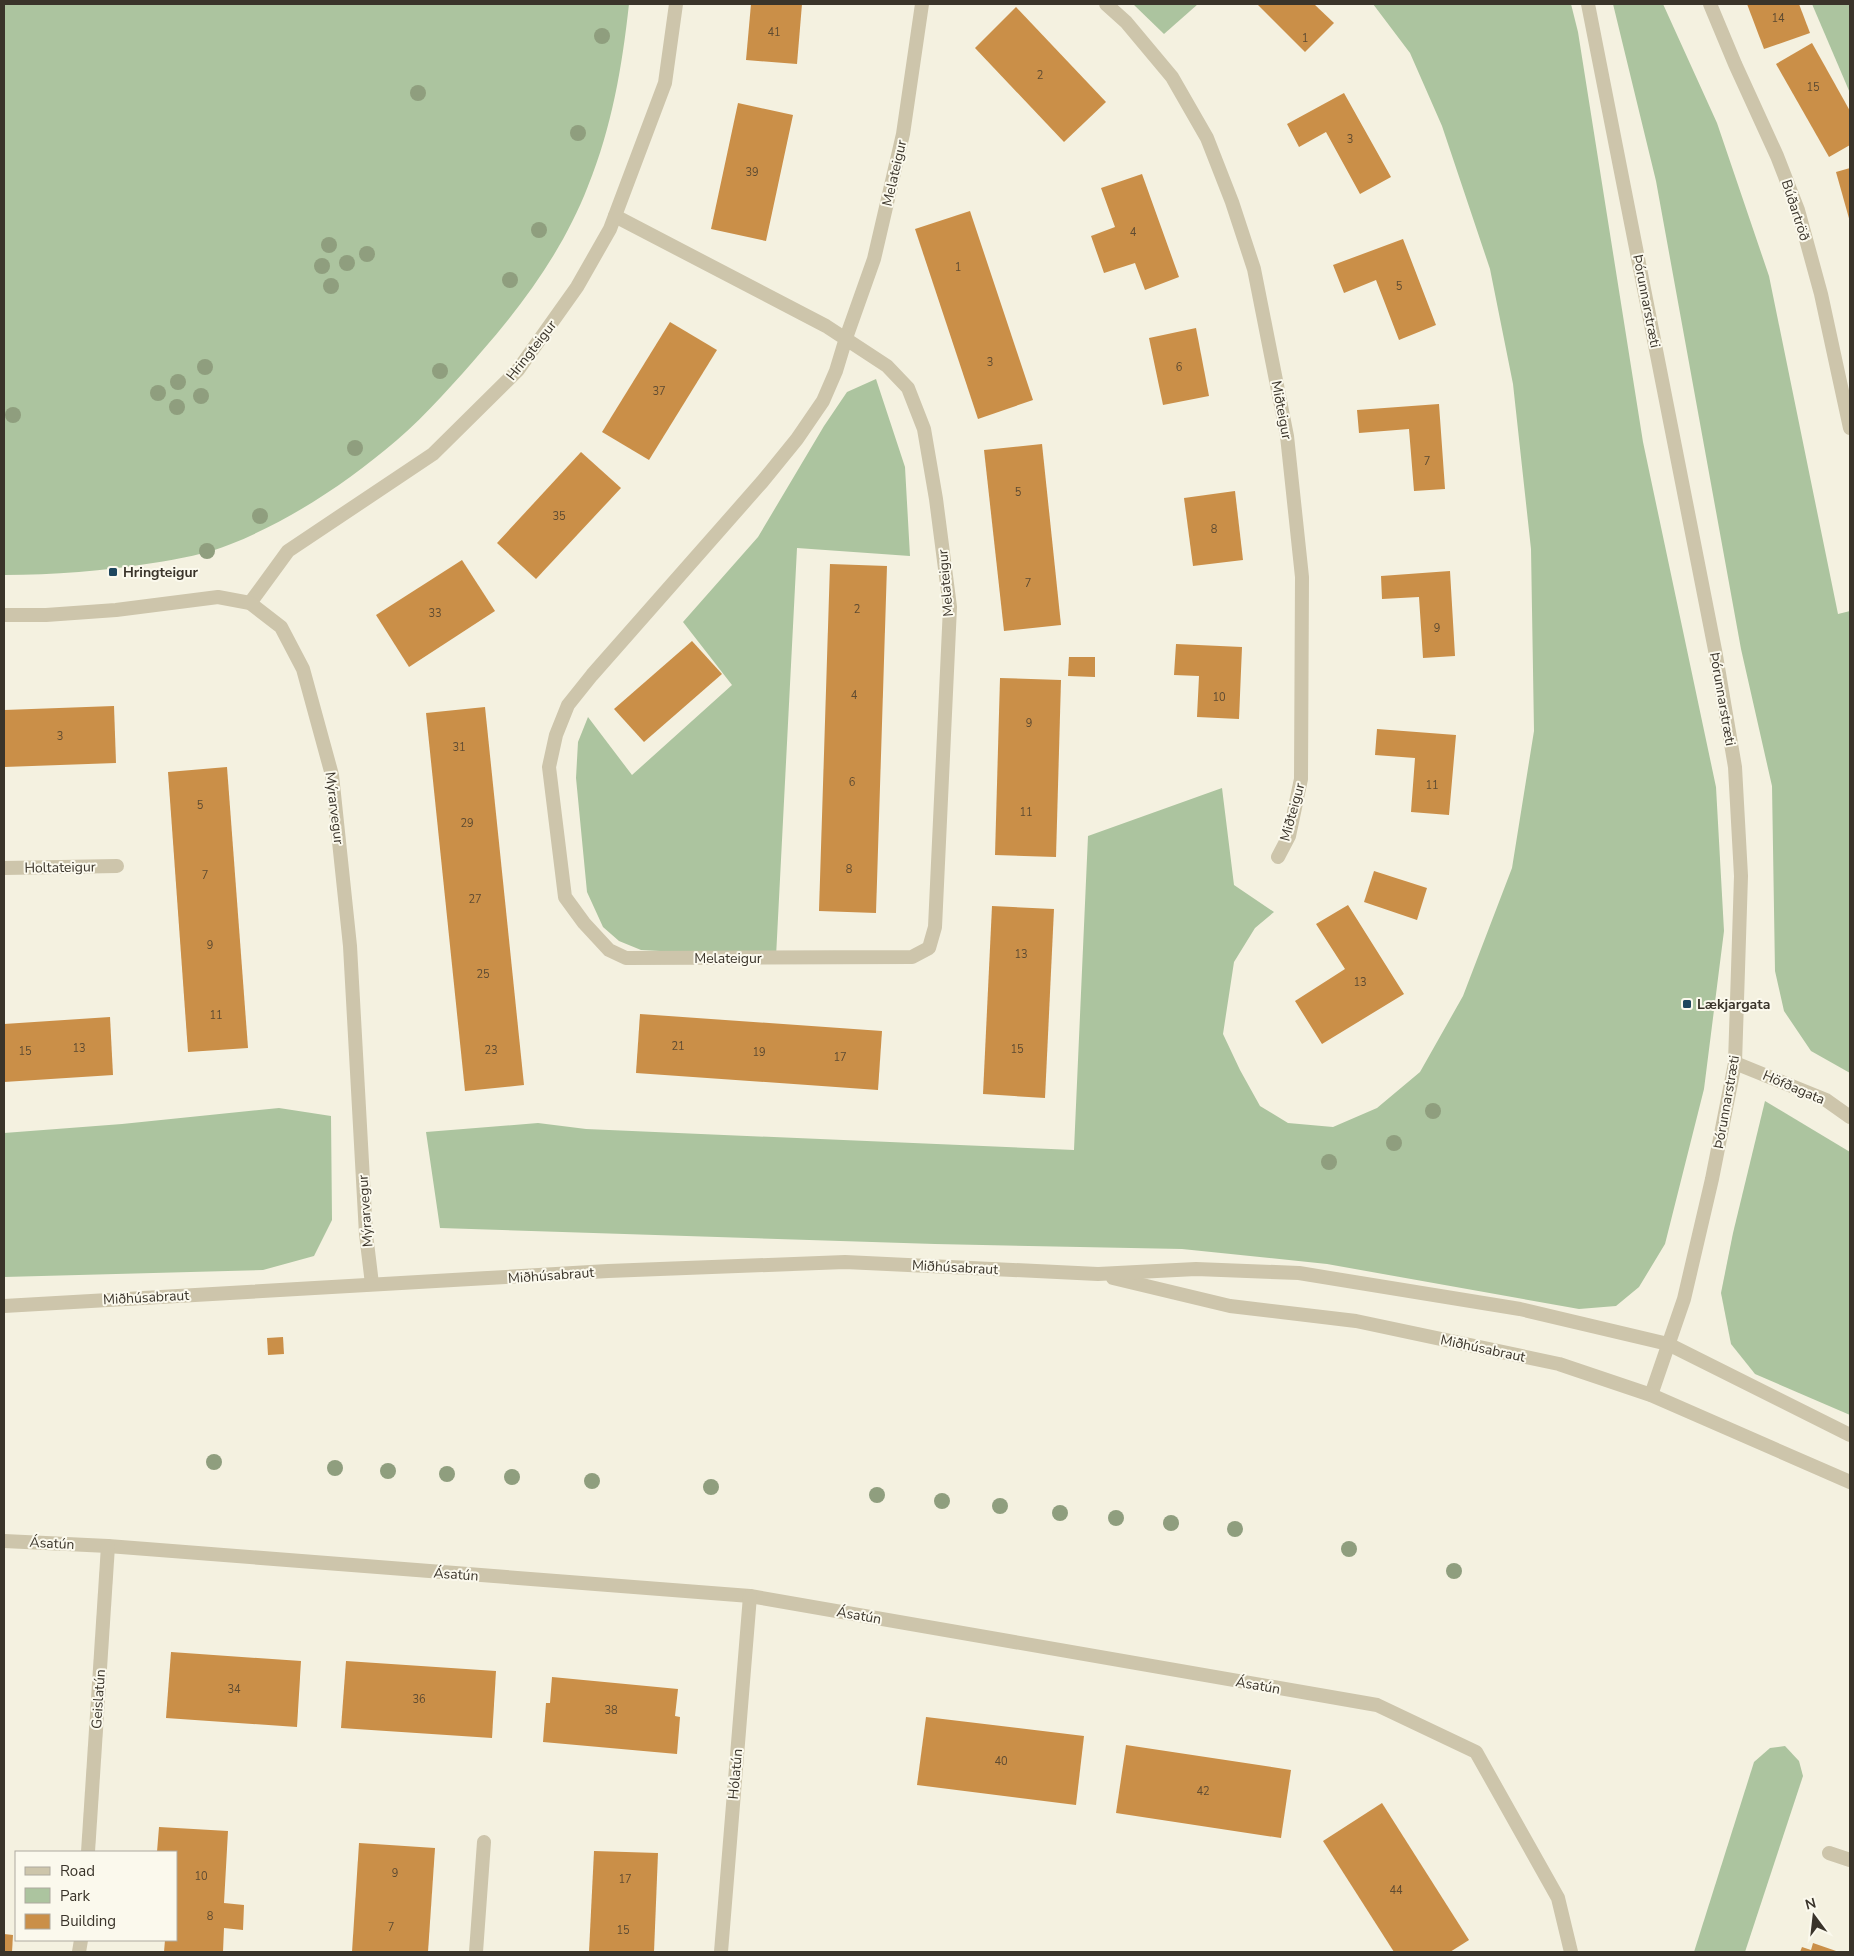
<svg xmlns="http://www.w3.org/2000/svg" width="1854" height="1956" font-family="'Nunito Sans',sans-serif">
<style>
.green{fill:#acc49f}
.building{fill:#ca8f48}
.lines{fill:none;stroke-linecap:round;stroke-linejoin:round}
.service{stroke:#cdc5ab;stroke-width:14}
.minor{stroke:#cdc5ab;stroke-width:14}
.tertiary{stroke:#cdc5ab;stroke-width:14}
.tree{fill:#8f9e7e}
.poi-dot{fill:#1e465e;stroke:#fbf9ed;stroke-width:2}
.labels{text-anchor:middle;stroke-width:4;stroke-linejoin:round;paint-order:stroke}
.number-label{font-size:11px;fill:#5e4b32}
.street-label{font-size:14px;fill:#3a342a;stroke:#fbf9ed}
.poi-label{font-size:14px;font-weight:bold;fill:#3a342a;stroke:#fbf9ed;text-anchor:start}
</style>
<rect width="100%" height="100%" fill="#f4f1e0"/>
<g class="green">
<path d="M4,4H629C622,67 612,127 588,186C564,248 525,302 482,351C457,380 426,415 397,440C348,482 291,520 231,544C207,554 179,559 153,563C104,571 54,575 4,575Z"/>
<path d="M1133,4H1198L1164,34Z"/>
<path d="M1373,4H1571L1578,32L1643,442L1716,787L1724,931L1704,1089L1665,1244L1639,1287L1616,1306L1579,1309L1327,1264L1182,1249L935,1244L440,1228L426,1132L538,1123L586,1129L1074,1150L1088,836L1222,788L1234,885L1274,912L1255,928L1234,962L1223,1034L1240,1070L1260,1106L1288,1123L1333,1127L1377,1108L1420,1072L1463,996L1512,868L1534,731L1531,549L1513,384L1490,269L1442,126L1410,53Z"/>
<path d="M1613,4H1663L1717,123L1769,276L1838,614L1850,611V1073L1811,1051L1784,1011L1775,971L1772,786L1741,649L1656,181Z"/>
<path d="M1812,4H1850V93Z"/>
<path d="M876,379L905,467L910,556L797,548L776,957L641,950L619,941L603,927L587,892L576,778L578,742L588,717L632,775L732,685L683,622L758,537L824,426L847,392Z"/>
<path d="M1765,1101L1850,1152V1415L1755,1374L1731,1344L1721,1293L1733,1233Z"/>
<path d="M279,1108L331,1116L332,1220L314,1256L263,1270L4,1277V1133L122,1124Z"/>
<path d="M1785,1746L1799,1761L1803,1776L1745,1952H1694L1754,1762L1770,1748Z"/>
</g>
<g class="building">
<path d="M751,4H802L797,64L746,60Z"/>
<path d="M1257,4H1314L1334,23L1305,52Z"/>
<path d="M1747,4H1799L1810,33L1764,49Z"/>
<path d="M1016,7L1106,102L1064,142L975,48Z"/>
<path d="M1812,43L1850,111V145L1829,157L1776,64Z"/>
<path d="M1344,93L1391,177L1360,194L1326,132L1299,147L1287,124Z"/>
<path d="M738,103L793,115L766,241L711,229Z"/>
<path d="M1850,168V222L1836,172Z"/>
<path d="M1142,174L1179,277L1145,290L1135,263L1104,273L1091,236L1115,227L1101,188Z"/>
<path d="M970,211L1033,400L978,419L915,229Z"/>
<path d="M1403,239L1436,325L1399,340L1376,280L1344,293L1333,265Z"/>
<path d="M670,322L717,350L649,460L602,432Z"/>
<path d="M1196,328L1209,396L1163,405L1149,338Z"/>
<path d="M1439,404L1445,489L1414,491L1409,429L1359,433L1357,410Z"/>
<path d="M1042,444L1061,625L1004,631L984,450Z"/>
<path d="M581,452L621,488L536,579L497,543Z"/>
<path d="M1235,491L1243,560L1193,566L1184,498Z"/>
<path d="M462,560L495,611L409,667L376,615Z"/>
<path d="M830,564L887,566L876,913L819,911Z"/>
<path d="M1450,571L1455,656L1423,658L1419,597L1382,599L1381,576Z"/>
<path d="M692,641L722,674L644,742L614,709Z"/>
<path d="M1176,644L1242,647L1239,719L1197,717L1199,676L1174,675Z"/>
<path d="M1069,657H1095V677L1068,676Z"/>
<path d="M1000,678L1061,680L1056,857L995,855Z"/>
<path d="M114,706L116,763L4,767V710Z"/>
<path d="M485,707L524,1085L465,1091L426,713Z"/>
<path d="M1377,729L1456,735L1449,815L1411,812L1415,758L1375,755Z"/>
<path d="M227,767L248,1048L188,1052L168,772Z"/>
<path d="M1374,871L1427,888L1417,920L1364,902Z"/>
<path d="M1348,905L1404,994L1322,1044L1295,1001L1345,969L1316,924Z"/>
<path d="M992,906L1054,909L1045,1098L983,1094Z"/>
<path d="M640,1014L882,1031L878,1090L636,1073Z"/>
<path d="M110,1017L113,1075L4,1082V1024Z"/>
<path d="M283,1337L284,1354L268,1355L267,1338Z"/>
<path d="M171,1652L301,1661L297,1727L166,1718Z"/>
<path d="M346,1661L496,1671L492,1738L341,1728Z"/>
<path d="M552,1677L678,1689L675,1716L680,1717L677,1754L543,1742L546,1703H550Z"/>
<path d="M926,1717L1084,1736L1076,1805L917,1785Z"/>
<path d="M1126,1745L1291,1770L1281,1838L1116,1813Z"/>
<path d="M1382,1803L1469,1940L1450,1952H1394L1323,1841Z"/>
<path d="M159,1827L228,1831L224,1903L244,1905L243,1930L224,1928L223,1952H164L165,1940H176V1852H157Z"/>
<path d="M359,1843L435,1848L428,1952H352Z"/>
<path d="M594,1851L658,1853L654,1952H589Z"/>
<path d="M4,1934L13,1935L12,1952H4Z"/>
<path d="M1813,1943L1839,1952H1800L1802,1947L1811,1950Z"/>
</g>
<g class="lines">
<g class="service">
<path d="M846,338L874,259L903,134L922,4"/>
<path d="M4,868L117,866"/>
<path d="M1829,1853L1850,1860"/>
</g>
<g class="minor">
<path d="M1106,4L1126,22L1172,77L1207,138L1232,202L1254,269L1287,436L1302,577L1301,779L1289,836L1278,857"/>
<path d="M1710,4L1735,64L1777,156L1798,210L1821,294L1850,428"/>
<path d="M615,216L826,326L887,366L908,388L924,429L936,499L950,607L935,927L929,948L912,957L626,958L609,950L584,923L565,897L549,767L556,735L568,705L592,675L762,482L797,439L823,401L836,371L846,338"/>
<path d="M250,603L288,551L433,454L518,370L577,287L610,229L665,83L676,4"/>
<path d="M4,615H46L116,610L218,597L250,603L281,627L303,669L332,775L350,946L366,1234L372,1284"/>
<path d="M1735,1063L1826,1100L1850,1117"/>
<path d="M4,1541L108,1546L750,1596L1377,1705L1476,1752L1558,1898L1571,1952"/>
<path d="M88,1852L108,1546"/>
<path d="M79,1952L81,1940"/>
<path d="M476,1952L484,1842"/>
<path d="M721,1952L750,1596"/>
</g>
<g class="tertiary">
<path d="M1588,4L1715,650L1735,767L1741,876L1735,1063L1712,1179L1684,1299L1651,1395"/>
<path d="M1113,1278L1230,1306L1356,1321L1559,1364L1651,1395L1850,1482"/>
<path d="M4,1306L608,1271L845,1262L1098,1274L1196,1269L1299,1273L1520,1309L1668,1344L1850,1435"/>
</g>
</g>
<g class="tree">
<circle cx="602" cy="36" r="8"/>
<circle cx="418" cy="93" r="8"/>
<circle cx="578" cy="133" r="8"/>
<circle cx="539" cy="230" r="8"/>
<circle cx="329" cy="245" r="8"/>
<circle cx="367" cy="254" r="8"/>
<circle cx="347" cy="263" r="8"/>
<circle cx="322" cy="266" r="8"/>
<circle cx="510" cy="280" r="8"/>
<circle cx="331" cy="286" r="8"/>
<circle cx="205" cy="367" r="8"/>
<circle cx="440" cy="371" r="8"/>
<circle cx="178" cy="382" r="8"/>
<circle cx="158" cy="393" r="8"/>
<circle cx="201" cy="396" r="8"/>
<circle cx="177" cy="407" r="8"/>
<circle cx="13" cy="415" r="8"/>
<circle cx="355" cy="448" r="8"/>
<circle cx="260" cy="516" r="8"/>
<circle cx="207" cy="551" r="8"/>
<circle cx="1433" cy="1111" r="8"/>
<circle cx="1394" cy="1143" r="8"/>
<circle cx="1329" cy="1162" r="8"/>
<circle cx="214" cy="1462" r="8"/>
<circle cx="335" cy="1468" r="8"/>
<circle cx="388" cy="1471" r="8"/>
<circle cx="447" cy="1474" r="8"/>
<circle cx="512" cy="1477" r="8"/>
<circle cx="592" cy="1481" r="8"/>
<circle cx="711" cy="1487" r="8"/>
<circle cx="877" cy="1495" r="8"/>
<circle cx="942" cy="1501" r="8"/>
<circle cx="1000" cy="1506" r="8"/>
<circle cx="1060" cy="1513" r="8"/>
<circle cx="1116" cy="1518" r="8"/>
<circle cx="1171" cy="1523" r="8"/>
<circle cx="1235" cy="1529" r="8"/>
<circle cx="1349" cy="1549" r="8"/>
<circle cx="1454" cy="1571" r="8"/>
</g>
<g class="poi-dot">
<rect x="108" y="567" width="10" height="10" rx="2.5"/>
<rect x="1682" y="999" width="10" height="10" rx="2.5"/>
</g>
<g class="labels">
<g class="number-label">
<text x="1778" y="22">14</text>
<text x="774" y="36">41</text>
<text x="1305" y="42">1</text>
<text x="1040" y="79">2</text>
<text x="1813" y="91">15</text>
<text x="1350" y="143">3</text>
<text x="752" y="176">39</text>
<text x="1133" y="236">4</text>
<text x="958" y="271">1</text>
<text x="1399" y="290">5</text>
<text x="990" y="366">3</text>
<text x="1179" y="371">6</text>
<text x="659" y="395">37</text>
<text x="1427" y="465">7</text>
<text x="1018" y="496">5</text>
<text x="559" y="520">35</text>
<text x="1214" y="533">8</text>
<text x="1028" y="587">7</text>
<text x="857" y="613">2</text>
<text x="435" y="617">33</text>
<text x="1437" y="632">9</text>
<text x="854" y="699">4</text>
<text x="1219" y="701">10</text>
<text x="1029" y="727">9</text>
<text x="60" y="740">3</text>
<text x="459" y="751">31</text>
<text x="852" y="786">6</text>
<text x="1432" y="789">11</text>
<text x="200" y="809">5</text>
<text x="1026" y="816">11</text>
<text x="467" y="827">29</text>
<text x="849" y="873">8</text>
<text x="205" y="879">7</text>
<text x="475" y="903">27</text>
<text x="210" y="949">9</text>
<text x="1021" y="958">13</text>
<text x="483" y="978">25</text>
<text x="1360" y="986">13</text>
<text x="216" y="1019">11</text>
<text x="678" y="1050">21</text>
<text x="79" y="1052">13</text>
<text x="1017" y="1053">15</text>
<text x="491" y="1054">23</text>
<text x="25" y="1055">15</text>
<text x="759" y="1056">19</text>
<text x="840" y="1061">17</text>
<text x="234" y="1693">34</text>
<text x="419" y="1703">36</text>
<text x="611" y="1714">38</text>
<text x="1001" y="1765">40</text>
<text x="1203" y="1795">42</text>
<text x="395" y="1877">9</text>
<text x="201" y="1880">10</text>
<text x="625" y="1883">17</text>
<text x="1396" y="1894">44</text>
<text x="210" y="1920">8</text>
<text x="391" y="1931">7</text>
<text x="623" y="1934">15</text>
</g>
<g class="street-label">
<text transform="translate(894 173) rotate(-77)" y="5">Melateigur</text>
<text transform="translate(1796 210) rotate(72)" y="5">Búðartröð</text>
<text transform="translate(1647 301) rotate(79)" y="5">Þórunnarstræti</text>
<text transform="translate(531 350) rotate(-52)" y="5">Hringteigur</text>
<text transform="translate(1282 410) rotate(79)" y="5">Miðteigur</text>
<text transform="translate(945 583) rotate(-95)" y="5">Melateigur</text>
<text transform="translate(1723 699) rotate(80)" y="5">Þórunnarstræti</text>
<text transform="translate(335 808) rotate(83)" y="5">Mýrarvegur</text>
<text transform="translate(1292 812) rotate(-75)" y="5">Miðteigur</text>
<text transform="translate(60 867) rotate(-1)" y="5">Holtateigur</text>
<text x="728" y="963">Melateigur</text>
<text transform="translate(1794 1087) rotate(23)" y="5">Höfðagata</text>
<text transform="translate(1726 1102) rotate(-80)" y="5">Þórunnarstræti</text>
<text transform="translate(365 1211) rotate(-94)" y="5">Mýrarvegur</text>
<text transform="translate(955 1267) rotate(3)" y="5">Miðhúsabraut</text>
<text transform="translate(551 1275) rotate(-4)" y="5">Miðhúsabraut</text>
<text transform="translate(146 1297) rotate(-3)" y="5">Miðhúsabraut</text>
<text transform="translate(1483 1348) rotate(12)" y="5">Miðhúsabraut</text>
<text transform="translate(52 1543) rotate(3)" y="5">Ásatún</text>
<text transform="translate(456 1574) rotate(4)" y="5">Ásatún</text>
<text transform="translate(859 1615) rotate(10)" y="5">Ásatún</text>
<text transform="translate(1258 1685) rotate(10)" y="5">Ásatún</text>
<text transform="translate(98 1699) rotate(-86)" y="5">Geislatún</text>
<text transform="translate(735 1774) rotate(-85)" y="5">Hólatún</text>
</g>
<g class="poi-label">
<text x="123" y="577">Hringteigur</text>
<text x="1697" y="1009">Lækjargata</text>
</g>
</g>
<rect width="1854" height="1956" fill="none" stroke="#3a342a" stroke-width="10"/>
<rect x="15" y="1851" width="162" height="90" fill="#fbf9ed" stroke="#aeaa9f"/>
<rect x="25" y="1867" width="25" height="8" fill="#cdc5ab" stroke="#aeaa9f"/>
<text x="60" y="1876" font-size="15" fill="#3a342a">Road</text>
<rect x="25" y="1888" width="25" height="15" fill="#acc49f" stroke="#aeaa9f"/>
<text x="60" y="1901" font-size="15" fill="#3a342a">Park</text>
<rect x="25" y="1914" width="25" height="15" fill="#ca8f48" stroke="#aeaa9f"/>
<text x="60" y="1926" font-size="15" fill="#3a342a">Building</text>
<g transform="translate(1814 1916) rotate(345)" stroke="#fbf9ed" stroke-width="4" paint-order="stroke">
<path d="M0-4L9 19L0 12L-9 19Z" fill="#3a342a"/>
<text y="-8" font-size="14" font-weight="bold" text-anchor="middle" fill="#3a342a">N</text>
</g>
</svg>
